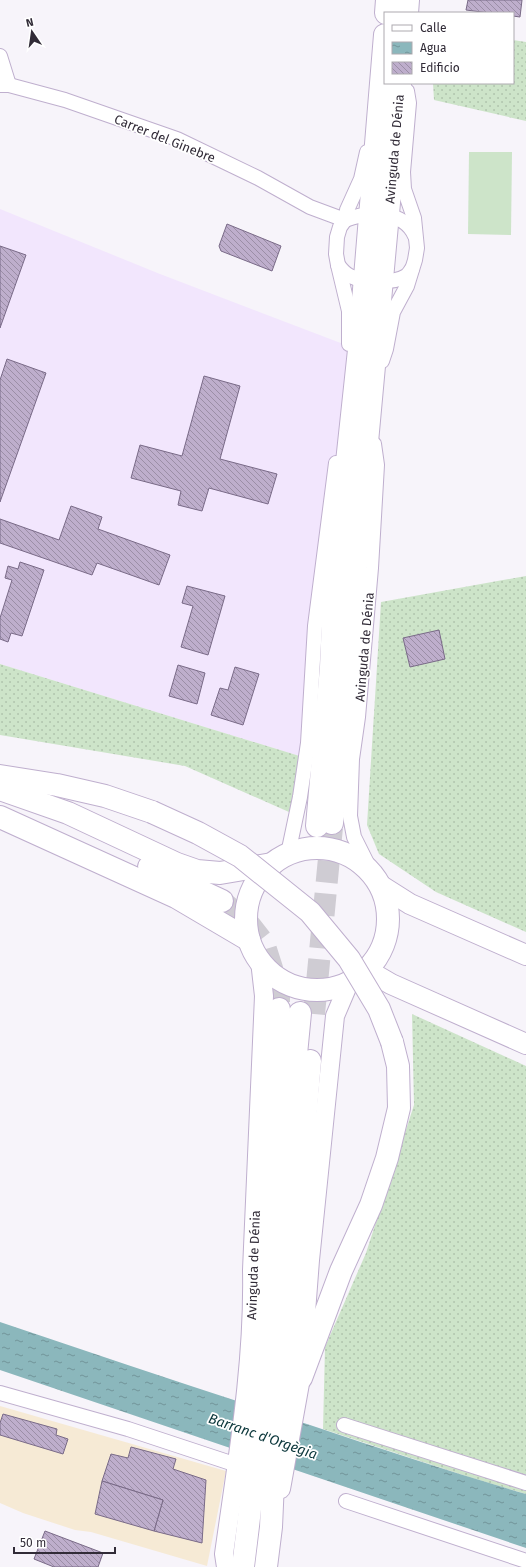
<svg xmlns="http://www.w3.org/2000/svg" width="526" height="1567" font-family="'Fira Sans',sans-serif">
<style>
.built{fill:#f2e6fd}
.industrial{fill:#f6ead5}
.grass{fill:url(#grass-dots)}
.pitch{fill:#cde4c9}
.water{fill:url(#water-ripples)}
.building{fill:url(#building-back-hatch);stroke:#796a87}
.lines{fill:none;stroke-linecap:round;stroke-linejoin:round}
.primary-tunnel{stroke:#cfccd3;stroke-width:22;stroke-dasharray:22 11;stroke-linecap:butt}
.motorway-tunnel{stroke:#cfccd3;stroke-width:22;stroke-dasharray:22 11;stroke-linecap:butt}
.minor-casing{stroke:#bfafce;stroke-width:16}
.tertiary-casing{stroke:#bfafce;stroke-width:20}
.secondary-casing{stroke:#bfafce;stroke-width:22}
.primary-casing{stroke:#bfafce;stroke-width:24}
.motorway-casing{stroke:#bfafce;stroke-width:24}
.minor{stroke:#fff;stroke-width:14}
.tertiary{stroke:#fff;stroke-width:18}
.secondary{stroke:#fff;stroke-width:20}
.primary{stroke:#fff;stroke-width:22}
.motorway{stroke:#fff;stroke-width:22}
.motorway-bridge-casing{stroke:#bfafce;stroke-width:24;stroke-linecap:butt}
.motorway-bridge{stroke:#fff;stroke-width:22}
.labels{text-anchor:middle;stroke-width:3.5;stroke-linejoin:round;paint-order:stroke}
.street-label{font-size:13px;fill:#312b37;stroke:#fff}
.water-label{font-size:14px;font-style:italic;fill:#0a363a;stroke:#fff}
</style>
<defs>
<pattern id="grass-dots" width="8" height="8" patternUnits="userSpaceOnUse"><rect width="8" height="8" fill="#cde4c9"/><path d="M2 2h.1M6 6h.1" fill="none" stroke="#b0c4ad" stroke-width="1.8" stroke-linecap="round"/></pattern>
<pattern id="water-ripples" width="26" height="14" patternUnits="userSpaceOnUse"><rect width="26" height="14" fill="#8bb7bc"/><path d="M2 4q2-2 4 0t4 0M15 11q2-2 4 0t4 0" fill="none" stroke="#72959a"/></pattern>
<pattern id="building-back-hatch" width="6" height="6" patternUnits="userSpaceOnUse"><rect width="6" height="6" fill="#beaecc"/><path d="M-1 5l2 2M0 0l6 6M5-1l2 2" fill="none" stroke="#9b8ea6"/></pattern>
</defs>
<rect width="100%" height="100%" fill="#f7f4fa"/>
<path class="built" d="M0,209L160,274L359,350L331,667L306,758L0,664Z"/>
<path class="industrial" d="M0,1406L226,1471L207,1566L91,1532L75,1530L23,1513L0,1503Z"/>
<g class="grass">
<path d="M513,40L526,42V121L434,100L433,83H513Z"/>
<path d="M526,576V932L436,892L379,854L367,825L381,602Z"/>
<path d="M0,664L306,758L289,812L185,766L0,735Z"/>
<path d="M412,1014L526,1066V1494L472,1478L323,1429L325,1347L366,1253L414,1105Z"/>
</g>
<path class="pitch" d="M469,152H512L511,235L468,234Z"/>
<path class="water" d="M0,1322C103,1357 206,1391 310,1425C382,1449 453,1473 526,1494V1548L0,1370Z"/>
<g class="building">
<path d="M468,0H522L520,17L513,16V13H490L466,10Z"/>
<path d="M227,224L281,246L272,271L221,251L219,246Z"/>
<path d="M0,246L26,255L0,328Z"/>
<path d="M7,359L46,373L0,502V380Z"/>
<path d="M204,376L240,386L220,459L277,474L268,504L209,488L202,511L178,505L181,491L131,478L140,445L182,456Z"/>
<path d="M71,506L102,517L98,529L170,555L159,585L97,563L92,575L0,543V519L59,540Z"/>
<path d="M20,562L44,570L22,636L11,633L8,642L0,639V618L12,580L5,578L8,566L18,569Z"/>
<path d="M187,586L225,596L208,655L181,647L193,606L182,603Z"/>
<path d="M439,630L445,659L410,667L403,638Z"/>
<path d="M178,665L205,673L197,704L169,696Z"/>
<path d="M235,667L259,674L243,725L211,715L220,688L228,690Z"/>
<path d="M3,1414L57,1429L56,1435L68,1439L63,1454L0,1435V1423Z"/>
<path d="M131,1447L176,1459L173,1469L206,1480L202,1543L154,1531L163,1500L102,1481L111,1454L128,1458Z"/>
<path d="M102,1481L163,1500L154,1531L95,1514Z"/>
<path d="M45,1531L103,1553L98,1567H54L34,1559Z"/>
</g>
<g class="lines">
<path class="primary-tunnel" d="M314,1014L332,827"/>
<path class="motorway-tunnel" d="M222,901L250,925L264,943L279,990V1009"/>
<g class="minor-casing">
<g id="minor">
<path d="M0,56L9,85"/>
<path d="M0,85H9L65,100L177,139L258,178L310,207L345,220"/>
<path d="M345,220C368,211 404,210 415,236"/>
<path d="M338,265C342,270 345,274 350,276C362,282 394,284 406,276C409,274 410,271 412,269"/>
<path d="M349,344V311L338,265L336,254L337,237L340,227L345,220L347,210L361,179L367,152"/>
<path d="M382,361L386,349L393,312L407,286L415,260L417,248L414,218L404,189L403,172L409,103L407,91"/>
<path d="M288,854L300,797L308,743L315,626L336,463"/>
<path d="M372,873L354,837L350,816L352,759L358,717L371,568L377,465L374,444"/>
<path d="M0,1393L128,1429L237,1465"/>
<path d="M344,1425L526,1483"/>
<path d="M346,1501L526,1561"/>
</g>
</g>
<g class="tertiary-casing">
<g id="tertiary">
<path d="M281,1489L301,1378L310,1260L335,1016L349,983"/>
<path d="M226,1567L224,1554C237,1460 254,1365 252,1270L264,996L260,961"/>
</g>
</g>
<g class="secondary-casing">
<g id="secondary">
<path d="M380,885L410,904L526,955"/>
<path d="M367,970L391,984L526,1044"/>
</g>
</g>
<g class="primary-casing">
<g id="primary">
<path d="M386,13L387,0"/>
<path d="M407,13L408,0"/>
<path d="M332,823L400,83"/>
<path d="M317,826L331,667L335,574L359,350L385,35"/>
<circle cx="317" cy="919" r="71"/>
<path d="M243,1567C266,1383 282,1198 300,1013"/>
<path d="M266,1567L271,1527L273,1482L281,1406L310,1061"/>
</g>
</g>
<g class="motorway-casing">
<g id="motorway">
<path d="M0,776L57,785L105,796L152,812"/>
<path d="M0,789L68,813L177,864L197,871L220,873L272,864"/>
<path d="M0,817L176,897L249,940"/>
<path d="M149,867L222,901"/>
<path d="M271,1310L266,1232L271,1106L279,1009"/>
<path d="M301,1378L341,1271L371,1205L387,1158L399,1108L398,1066L392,1042"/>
</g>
</g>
<use href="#minor" class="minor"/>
<use href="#tertiary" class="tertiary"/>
<use href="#secondary" class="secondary"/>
<use href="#primary" class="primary"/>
<use href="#motorway" class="motorway"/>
<g class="motorway-bridge-casing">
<path id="motorway-bridge" d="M152,812L198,833L240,856L310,912L349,959L379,1009L392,1042"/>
</g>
<use href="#motorway-bridge" class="motorway-bridge"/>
</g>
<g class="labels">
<g class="street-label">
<text transform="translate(165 138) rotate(22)" y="5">Carrer del Ginebre</text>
<text transform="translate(394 149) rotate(-85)" y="5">Avinguda de Dénia</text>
<text transform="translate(364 647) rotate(-85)" y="5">Avinguda de Dénia</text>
<text transform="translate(253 1265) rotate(-88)" y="5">Avinguda de Dénia</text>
</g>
<g class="water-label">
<text transform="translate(263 1436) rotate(19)" y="5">Barranc d'Orgègia</text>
</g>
</g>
<rect x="384" y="12" width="130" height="72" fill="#ffffff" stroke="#adaaaf"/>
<rect x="392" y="25" width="20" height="6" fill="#ffffff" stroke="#adaaaf"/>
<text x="420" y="32" font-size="12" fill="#312b37">Calle</text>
<rect x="392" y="42" width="20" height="12" fill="url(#water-ripples)" stroke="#adaaaf"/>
<text x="420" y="52" font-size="12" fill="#312b37">Agua</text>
<rect x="392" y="62" width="20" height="12" fill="url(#building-back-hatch)" stroke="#adaaaf"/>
<text x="420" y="72" font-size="12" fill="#312b37">Edificio</text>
<g transform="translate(32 32) rotate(347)" stroke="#ffffff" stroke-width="3" paint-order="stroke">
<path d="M0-3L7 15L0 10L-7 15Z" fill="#312b37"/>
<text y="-6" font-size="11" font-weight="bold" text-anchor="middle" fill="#312b37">N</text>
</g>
<path d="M14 1547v6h101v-6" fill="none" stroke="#312b37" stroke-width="2"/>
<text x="20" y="1547" font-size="12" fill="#312b37" stroke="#ffffff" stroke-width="3" paint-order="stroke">50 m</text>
</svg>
